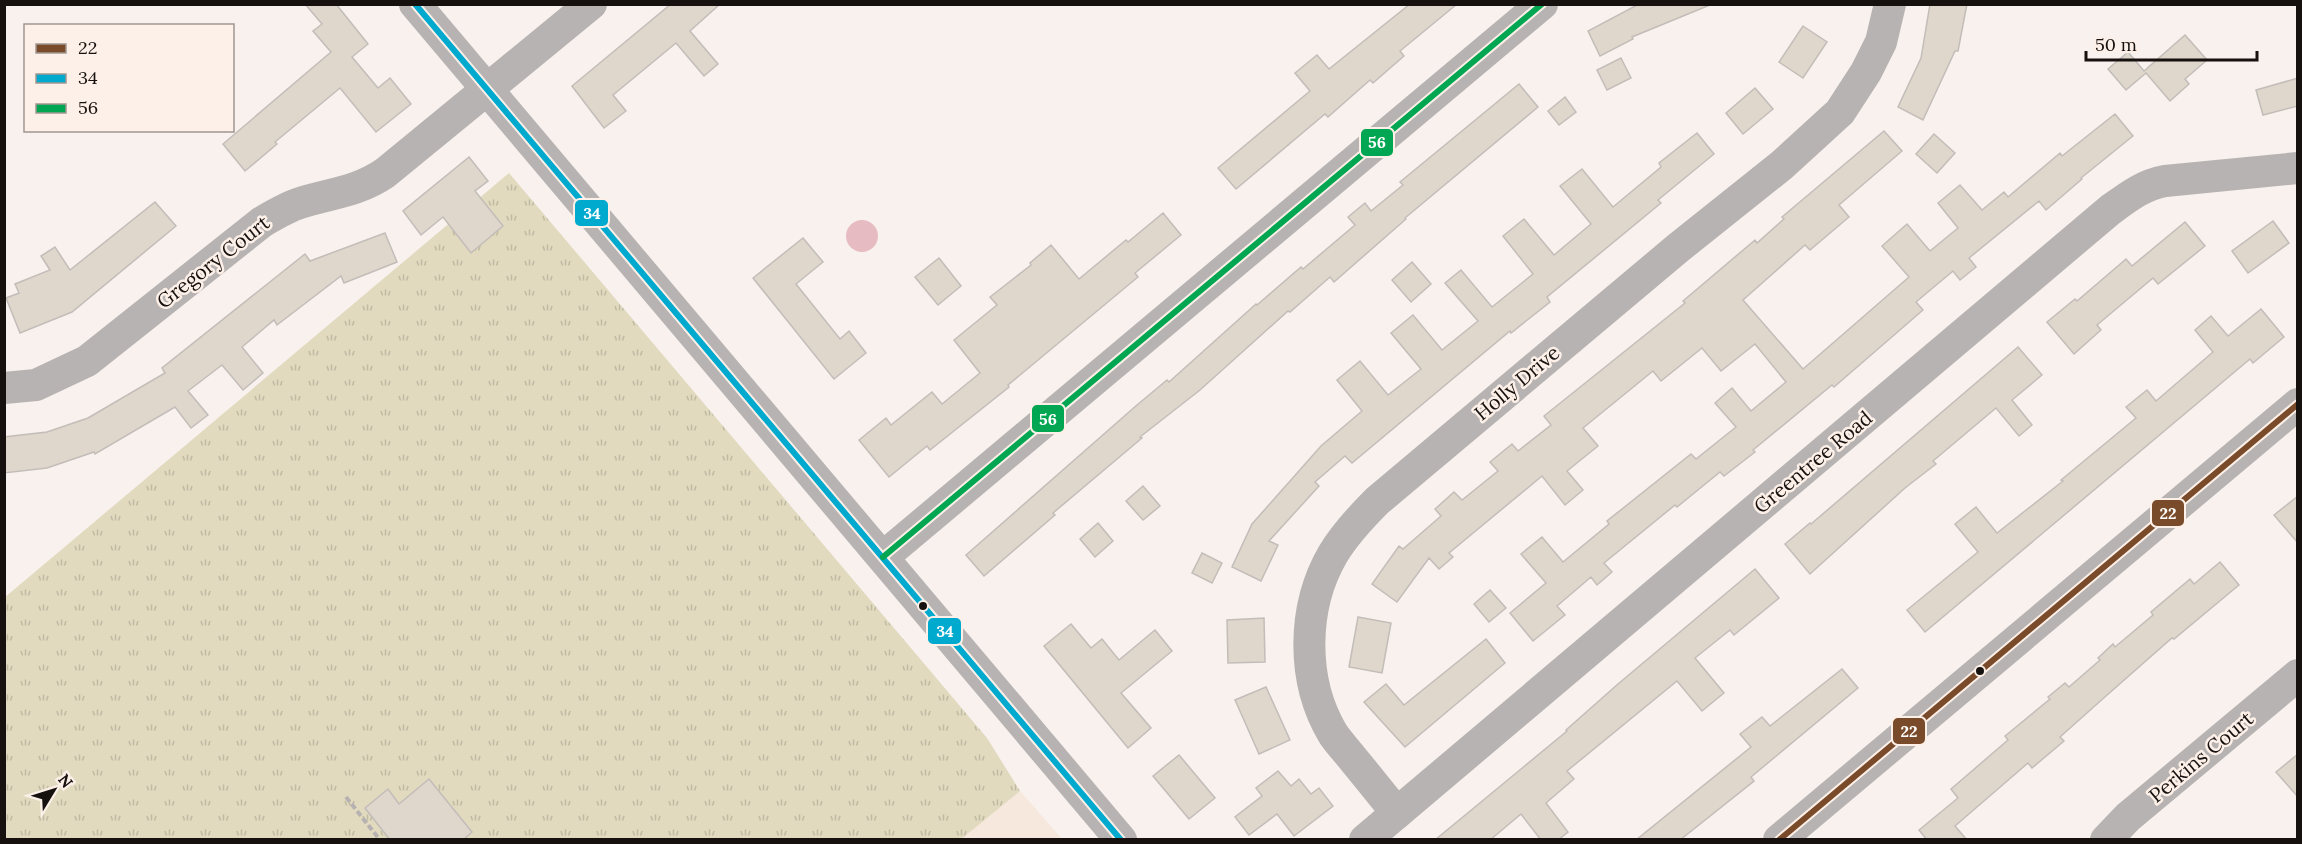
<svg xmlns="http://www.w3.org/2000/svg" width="2302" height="844" font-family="Lora,serif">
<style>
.built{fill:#f6e8dd}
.park{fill:url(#park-tufts)}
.water{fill:#e6bcc2}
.building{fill:#dfd6cc;stroke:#c3bdb9;stroke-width:1.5}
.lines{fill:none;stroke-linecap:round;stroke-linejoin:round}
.path{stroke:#b7b2b1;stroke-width:4;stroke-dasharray:6 3;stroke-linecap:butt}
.minor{stroke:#b7b3b2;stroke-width:32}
.bus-1-casing{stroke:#fdf0e8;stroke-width:10}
.bus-2-casing{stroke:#fdf0e8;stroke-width:10}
.bus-3-casing{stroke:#fdf0e8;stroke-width:10}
.bus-1{stroke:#7a4b2a;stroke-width:6}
.bus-2{stroke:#00a9ce;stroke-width:6}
.bus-3{stroke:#00a651;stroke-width:6}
.bus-dot{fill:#16110e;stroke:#fdf0e8;stroke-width:2}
.labels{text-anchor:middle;stroke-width:5;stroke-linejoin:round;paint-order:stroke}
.street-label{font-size:20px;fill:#16110e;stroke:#fdf0e8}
.line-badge{stroke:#fdf0e8;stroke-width:2}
.badge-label{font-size:16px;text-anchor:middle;font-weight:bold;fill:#fff}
</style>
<defs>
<pattern id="park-tufts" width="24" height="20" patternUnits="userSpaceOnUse" patternTransform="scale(1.5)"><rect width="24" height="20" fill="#e1dabf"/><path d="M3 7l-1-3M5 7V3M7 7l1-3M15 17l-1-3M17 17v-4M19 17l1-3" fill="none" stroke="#c0baa3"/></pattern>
</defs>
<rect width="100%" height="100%" fill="#f8f1ed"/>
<path class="built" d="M1020,791L1062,839H960Z"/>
<path class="park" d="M509,173L987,738L1020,791L960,840L5,839L4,598Z"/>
<circle class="water" cx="862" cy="236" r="16"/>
<g class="building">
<path d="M305,4H336L368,44L352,57L378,88L390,78L411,104L376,132L340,88L275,142L277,144L245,171L223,144L331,52L313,31L322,24Z"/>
<path d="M671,4H720L690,31L718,64L704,76L676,43L613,95L626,111L604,128L572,86Z"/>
<path d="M1410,4H1457L1400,51L1404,56L1373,83L1370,80L1328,117L1325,114L1236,189L1218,168L1310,91L1295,73L1317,55L1329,69Z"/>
<path d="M1639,4H1710V5L1632,37L1633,39L1600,56L1588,31Z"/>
<path d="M1930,4H1967L1958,51H1955L1923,120L1898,107L1921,58Z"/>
<path d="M1803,26L1827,42L1803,78L1779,62Z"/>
<path d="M2185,35L2207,60L2185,79L2189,84L2170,101L2146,73L2126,90L2108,69L2128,52L2144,71Z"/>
<path d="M1621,58L1631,78L1607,90L1597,70Z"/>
<path d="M2298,78V106L2263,115L2256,90Z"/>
<path d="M1519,84L1538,107L1405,218L1406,219L1334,282L1330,277L1290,312L1288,311L1200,390L1140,437L1142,438L1053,513L1055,515L984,576L966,555L1137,405L1167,380L1169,382L1256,304L1257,305L1301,267L1303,269L1355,225L1348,217L1365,203L1371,211L1403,185L1400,182Z"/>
<path d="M1755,88L1773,109L1743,134L1726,113Z"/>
<path d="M1565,97L1576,112L1559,125L1548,111Z"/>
<path d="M2115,114L2133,136L2081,178L2082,179L2046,210L2039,201L1969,258L1976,267L1960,280L1953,271L1916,302L1923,310L1834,387L1832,385L1753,450L1755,452L1724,476L1720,472L1677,507L1675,505L1604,563L1612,572L1597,585L1591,577L1557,606L1565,615L1533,641L1510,613L1546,583L1521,554L1542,537L1563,562L1609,524L1607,521L1691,454L1696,459L1736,427L1715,403L1732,388L1751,411L1786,382L1755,344L1721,371L1702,348L1661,381L1653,371L1583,428L1598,446L1567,471L1583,490L1565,505L1542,476L1449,553L1453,557L1439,569L1429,558L1397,602L1372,584L1399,546L1403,549L1441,516L1435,509L1454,492L1462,500L1498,471L1490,462L1512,444L1518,451L1551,425L1544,416L1685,303L1683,301L1755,240L1757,243L1784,219L1782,217L1884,131L1902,151L1839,205L1849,217L1810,250L1805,245L1743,300L1803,369L1909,277L1882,246L1907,224L1930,251L1958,228L1938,203L1960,185L1982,210L2004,192L2008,197L2060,153L2062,156Z"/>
<path d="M1697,133L1714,154L1658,200L1661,203L1547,297L1550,302L1511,333L1510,331L1352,463L1345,456L1315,482L1319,486L1269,541L1278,545L1261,581L1232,567L1252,524L1321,446L1362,411L1337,380L1360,361L1388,395L1421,369L1391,333L1413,315L1442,350L1478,321L1445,283L1461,270L1492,307L1533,274L1503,236L1524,219L1554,255L1591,224L1560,186L1582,169L1613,207L1661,167L1659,163Z"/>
<path d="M1934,134L1955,153L1937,173L1916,154Z"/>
<path d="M469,157L488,181L475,191L503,226L471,253L443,217L421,235L403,211Z"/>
<path d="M155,202L176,226L72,312L20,333L6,298L19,293L15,284L50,270L41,256L55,247L70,270Z"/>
<path d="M1163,213L1181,235L1135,273L1138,277L1008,385L1009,387L930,450L927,446L889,477L859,440L886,418L891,425L932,392L942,404L980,373L954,340L997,305L990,297L1031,265L1030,263L1051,245L1079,279L1126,240L1128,242Z"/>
<path d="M2273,221L2289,243L2248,273L2232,251Z"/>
<path d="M2185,222L2205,246L2158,284L2153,278L2097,325L2101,330L2074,354L2047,322L2075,299L2077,301L2126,259L2132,266Z"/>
<path d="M385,233L397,262L344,283L341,276L277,325L274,320L242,347L263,373L243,390L222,365L188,391L208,415L191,428L175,407L95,454L94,452L47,468L4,473V437L47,432L88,418L165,373L162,368L305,254L310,261Z"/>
<path d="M803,238L823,262L796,284L840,339L849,331L866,353L834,379L753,278Z"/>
<path d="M939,258L961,286L938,305L915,277Z"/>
<path d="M1412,262L1431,284L1411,302L1392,280Z"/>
<path d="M2261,309L2284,337L2253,363L2250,359L1925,632L1907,610L1978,552L1955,524L1976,507L1997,533L2063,481L2061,480L2136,418L2126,407L2147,390L2156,401L2213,352L2195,330L2211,316L2228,336Z"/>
<path d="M2018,347L2042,375L2012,400L2032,425L2019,436L1996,408L1933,461L1936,464L1905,488L1810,574L1785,544L1810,523L1811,524Z"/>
<path d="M1143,486L1160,506L1143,520L1126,501Z"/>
<path d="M2298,496V543L2274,515Z"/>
<path d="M1098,523L1113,541L1095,557L1080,539Z"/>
<path d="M1202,553L1222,563L1212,583L1192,573Z"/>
<path d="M2220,562L2239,585L2174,639L2172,638L2106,696L2060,737L2064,741L2032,768L2028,763L1955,826L1967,840H1927L1919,830L1958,798L1951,789L2008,740L2005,736L2050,699L2048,697L2065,683L2069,687L2100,660L2098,658L2113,644L2115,647L2153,615L2151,612L2190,579L2194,584Z"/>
<path d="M1755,569L1779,598L1734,635L1730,630L1695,658L1724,693L1702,711L1677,681L1567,771L1574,779L1546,803L1568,832L1558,840H1541L1521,814L1490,840H1435L1567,731L1566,730L1618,684Z"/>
<path d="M1490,590L1506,608L1489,622L1474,604Z"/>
<path d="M1358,617L1391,623L1382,673L1349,667Z"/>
<path d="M1264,618L1265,662L1228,663L1227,620Z"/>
<path d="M1071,624L1091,648L1102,639L1119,660L1155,630L1172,651L1121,693L1151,728L1128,748L1044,646Z"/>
<path d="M1486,639L1505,663L1405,747L1364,702L1386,684L1404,705Z"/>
<path d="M1842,669L1858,688L1751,777L1754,781L1680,840H1636L1751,747L1740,734L1762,717L1770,726Z"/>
<path d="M1266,687L1290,740L1259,754L1235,700Z"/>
<path d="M2298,754V797L2276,772Z"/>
<path d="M1179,755L1215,798L1189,819L1153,776Z"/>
<path d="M1278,771L1291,786L1299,779L1311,794L1319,788L1333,806L1294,836L1277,814L1249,835L1235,817L1262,796L1256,788Z"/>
<path d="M429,779L472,832L463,840H390L365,808L388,789L399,804Z"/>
</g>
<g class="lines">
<path class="path" d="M346,797L380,840"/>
<g class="minor">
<path d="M415,4L1121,840"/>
<path d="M4,388L36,385L87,361L262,222C274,215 287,207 300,203C332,193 357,192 385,173L591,4"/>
<path d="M883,557L1542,4"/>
<path d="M1397,813C1382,795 1368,777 1353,759C1347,751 1339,743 1333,734C1301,681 1302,607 1333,554C1345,534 1360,518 1377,501L1678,248L1782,165L1840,112L1866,72L1881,42L1890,4"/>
<path d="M1365,840L2110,210C2128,197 2143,185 2165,181L2298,168"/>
<path d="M1779,840L2298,404"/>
<path d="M2106,840L2128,817L2298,675"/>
</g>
<g class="bus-1-casing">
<path id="bus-1" d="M1779,840L2298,404"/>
</g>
<g class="bus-2-casing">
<path id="bus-2" d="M415,4L1121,840"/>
</g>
<g class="bus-3-casing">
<path id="bus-3" d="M883,557L1542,4"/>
</g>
<use href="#bus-1" class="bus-1"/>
<use href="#bus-2" class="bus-2"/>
<use href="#bus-3" class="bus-3"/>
</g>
<g class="bus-dot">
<circle cx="923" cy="606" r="5"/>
<circle cx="1980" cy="671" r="5"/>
</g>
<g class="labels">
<g class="street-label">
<text transform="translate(213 262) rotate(-38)" y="7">Gregory Court</text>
<text transform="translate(1517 383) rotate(-40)" y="7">Holly Drive</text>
<text transform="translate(1813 462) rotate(-40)" y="7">Greentree Road</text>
<text transform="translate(2201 757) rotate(-40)" y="7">Perkins Court</text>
</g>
</g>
<g class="line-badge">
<rect x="1360" y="128" width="34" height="29" rx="6" fill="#00a651"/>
<rect x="574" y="199" width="35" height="28" rx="6" fill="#00a9ce"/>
<rect x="1031" y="404" width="34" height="29" rx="6" fill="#00a651"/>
<rect x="2151" y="499" width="34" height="28" rx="6" fill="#7a4b2a"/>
<rect x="927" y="617" width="35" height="28" rx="6" fill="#00a9ce"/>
<rect x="1892" y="717" width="34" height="28" rx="6" fill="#7a4b2a"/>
</g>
<g class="badge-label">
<text x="1377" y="148">56</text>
<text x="592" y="219">34</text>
<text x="1048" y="425">56</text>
<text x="2168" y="519">22</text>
<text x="945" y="637">34</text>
<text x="1909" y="737">22</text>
</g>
<rect width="2302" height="844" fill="none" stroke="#16110e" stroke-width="12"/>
<rect x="24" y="24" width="210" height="108" fill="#fdf0e8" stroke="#a19791" stroke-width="1.5"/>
<rect x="36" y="44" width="30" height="9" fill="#7a4b2a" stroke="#a19791" stroke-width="1.5"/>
<text x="78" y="54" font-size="18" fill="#16110e">22</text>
<rect x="36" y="74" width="30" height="9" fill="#00a9ce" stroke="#a19791" stroke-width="1.5"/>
<text x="78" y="84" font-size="18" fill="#16110e">34</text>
<rect x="36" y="104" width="30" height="9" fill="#00a651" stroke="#a19791" stroke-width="1.5"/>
<text x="78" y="114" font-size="18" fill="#16110e">56</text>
<g transform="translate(54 790) rotate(52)" stroke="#fdf0e8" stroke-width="4.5" paint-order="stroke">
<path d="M0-4.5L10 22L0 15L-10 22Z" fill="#16110e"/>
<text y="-9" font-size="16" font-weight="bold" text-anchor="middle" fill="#16110e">N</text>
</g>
<path d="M2086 51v9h171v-9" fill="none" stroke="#16110e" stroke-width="3"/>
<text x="2095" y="51" font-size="18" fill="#16110e" stroke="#fdf0e8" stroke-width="4.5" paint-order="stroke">50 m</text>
</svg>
